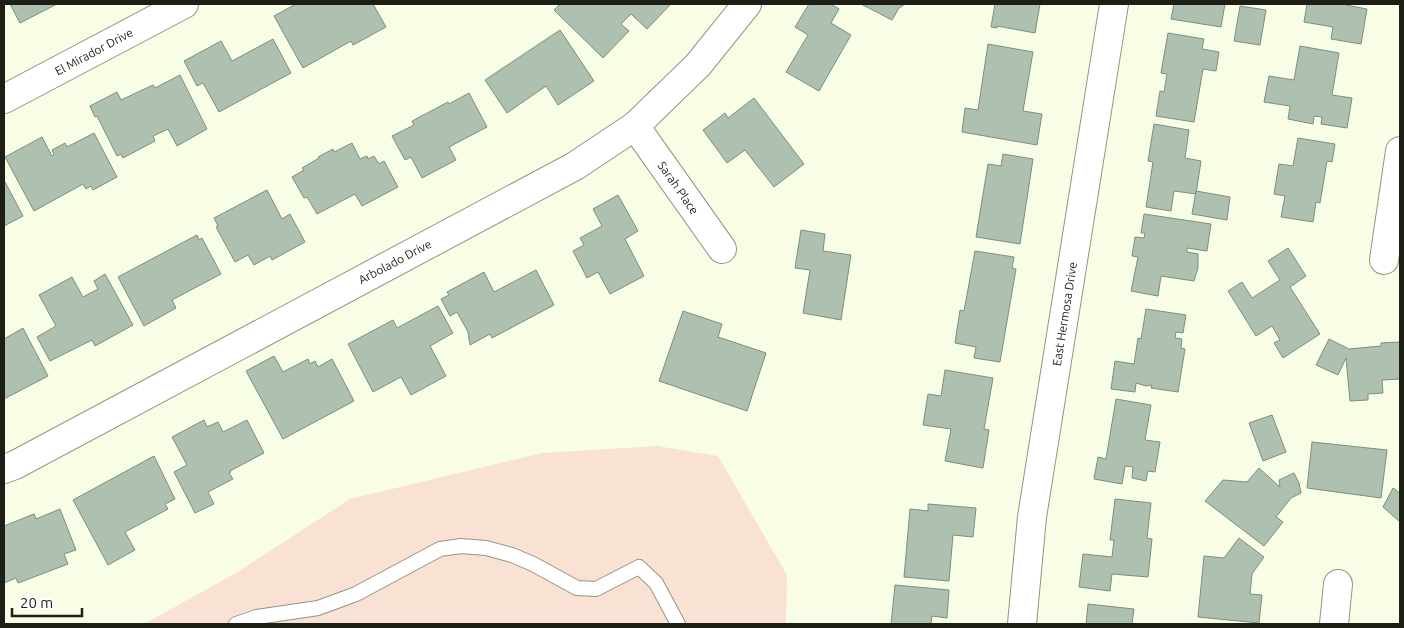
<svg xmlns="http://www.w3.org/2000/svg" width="1404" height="628" font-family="Ubuntu,sans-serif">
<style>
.green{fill:#f9e2d4}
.building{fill:#aec0af;stroke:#7c8e7e}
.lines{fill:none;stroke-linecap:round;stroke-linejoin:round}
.service-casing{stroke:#929681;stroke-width:16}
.minor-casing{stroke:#929681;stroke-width:30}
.tertiary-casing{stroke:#929681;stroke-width:30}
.service{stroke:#fff;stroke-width:14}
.minor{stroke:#fff;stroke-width:28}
.tertiary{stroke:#fff;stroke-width:28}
.labels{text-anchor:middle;stroke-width:4;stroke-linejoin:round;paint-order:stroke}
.street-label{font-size:12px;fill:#1d1f16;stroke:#fff}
</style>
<rect width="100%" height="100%" fill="#f8fde6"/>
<path class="green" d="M657,446L718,456L787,575L786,624H144L236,573L350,499L542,453Z"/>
<g class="building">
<path d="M10,4H57L20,23Z"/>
<path d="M296,4H315L316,5L318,4H373L386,27L353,45L351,41L303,68L274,16Z"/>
<path d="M560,4H671L647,29L631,14L621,24L629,31L603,58L554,10Z"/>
<path d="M809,4H831L839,9L831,23L851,35L819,91L786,72L808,35L795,27Z"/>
<path d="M861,4H905L899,8L892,20Z"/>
<path d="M995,4H1040L1035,33L997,26V28L991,27Z"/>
<path d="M1174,4H1225L1221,27L1171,19Z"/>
<path d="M1307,4H1346V5L1367,9L1361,44L1331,39L1333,27L1304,22Z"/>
<path d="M1240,6L1266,10L1260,45L1234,41Z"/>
<path d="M560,30L594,81L558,105L546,86L507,113L485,80Z"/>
<path d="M1168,33L1204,39L1202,49L1219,52L1216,71L1203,69L1194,122L1156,116L1160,91L1164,92L1167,74L1161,73Z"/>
<path d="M273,39L291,73L219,112L203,83L197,86L184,61L221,41L232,61Z"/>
<path d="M988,44L1033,52L1023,111L1042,114L1037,145L962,132L965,108L978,110Z"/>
<path d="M1300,46L1339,53L1332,95L1352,98L1347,128L1321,124L1322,117L1314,116L1313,124L1288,119L1290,106L1264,102L1269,76L1294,80Z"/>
<path d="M180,75L207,129L177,146L168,129L153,136L155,141L123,158L121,154L117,156L97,116L95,117L90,106L117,92L121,100L153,85L155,88Z"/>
<path d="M469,93L487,127L449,147L456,160L422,178L411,157L405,160L392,136L414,125L412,121L448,102L449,104Z"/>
<path d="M754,98L804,164L774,187L745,150L727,163L703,130L725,113L728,118Z"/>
<path d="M1154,124L1189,130L1185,158L1201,161L1196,194L1174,191L1171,211L1146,207L1153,162L1148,161Z"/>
<path d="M94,133L117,177L93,190L91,186L86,189L83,184L34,211L5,157L42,137L52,156L54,155L52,150L65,143L67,147Z"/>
<path d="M1298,138L1335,144L1332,162L1327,161L1320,203L1316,202L1313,222L1281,217L1285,196L1274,194L1279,164L1293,166Z"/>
<path d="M352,143L360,159L367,156L368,159L374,156L379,164L384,161L398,187L362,206L355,194L317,214L307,197L304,198L292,177L304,170L302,168L319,158L318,157L333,149L334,152Z"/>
<path d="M1003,154L1033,159L1020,244L976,237L988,164L1001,166Z"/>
<path d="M4,180L23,216L4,226Z"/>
<path d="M267,190L282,219L290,214L305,242L272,260L270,256L254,265L248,255L235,262L216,227L218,226L214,218Z"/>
<path d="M1196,191L1230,197L1227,220L1192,214Z"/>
<path d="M618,195L638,231L625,239L644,276L610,294L598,272L587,278L573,251L584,245L580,238L602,226L593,209Z"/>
<path d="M1144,214L1211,224L1207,251L1187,248V252L1198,254V268L1194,281L1161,276L1158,296L1131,291L1138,257L1132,256L1135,237L1144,238L1145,233H1141Z"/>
<path d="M801,230L825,234L823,251L851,255L841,320L803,313L810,270L795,268Z"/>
<path d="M197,235L199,240L202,238L221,274L172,300L176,308L144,326L118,277Z"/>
<path d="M1288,248L1306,276L1290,287L1320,334L1283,358L1274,343L1280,340L1272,326L1256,336L1228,291L1242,282L1252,298L1280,280L1268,261Z"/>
<path d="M975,251L1014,257L1012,268L1016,269L1000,362L974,358L976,347L955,343L960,310L964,311Z"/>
<path d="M536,270L554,305L492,338L490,334L470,345L468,332L457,312L450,316L441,299L449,295L447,292L484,272L494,292Z"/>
<path d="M105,274L133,325L95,346L92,340L50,361L37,337L56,326L39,295L72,277L83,297L98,289L94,281Z"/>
<path d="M438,306L453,333L430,346L446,376L411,395L401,377L373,392L348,344L393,320L397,328Z"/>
<path d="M1146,309L1186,315L1183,333L1176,332L1175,338L1182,339L1181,348L1185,349L1178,392L1151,388L1152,385L1146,386L1136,383L1135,392L1111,389L1115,361L1134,364L1138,338L1141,339Z"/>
<path d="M683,311L722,324L718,337L766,353L747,411L659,381Z"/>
<path d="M23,328L48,376L4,399V339Z"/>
<path d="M1329,339L1349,349L1381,346V343L1400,342V379L1382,380L1383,393L1368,394V400L1350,401L1346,358L1338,375L1316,365Z"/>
<path d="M274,356L283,372L308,359L310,364L315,361L318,367L332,359L354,401L283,439L246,371Z"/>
<path d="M945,370L993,378L984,429L989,430L983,468L945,461L951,429L923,425L928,394L941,396Z"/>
<path d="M1116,399L1151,405L1145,440L1160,442L1155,472L1148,471L1146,481L1132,478L1133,467L1125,466L1122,484L1094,479L1098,457L1106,459Z"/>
<path d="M1272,415L1286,452L1263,461L1249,423Z"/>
<path d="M204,420L207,427L218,422L223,432L247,420L264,453L230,471L231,472L229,473L233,479L208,492L214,504L195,513L174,472L187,465L172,437Z"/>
<path d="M1312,442L1387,450L1381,498L1307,488Z"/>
<path d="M154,456L175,499L165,504L168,509L125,532L135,550L108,565L73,500Z"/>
<path d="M1259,468L1280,487L1279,480L1294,473L1299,483L1301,493L1291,498L1276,517L1283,522L1264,546L1205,501L1223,480L1247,482Z"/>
<path d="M1393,488L1400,493V522L1383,507Z"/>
<path d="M1115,499L1151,503L1147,538L1152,539L1148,577L1112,574L1110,591L1079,587L1083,554L1112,557L1114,540H1110Z"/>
<path d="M928,504L976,508L973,537L953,535L949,581L904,577L910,509L928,511Z"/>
<path d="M60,509L76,550L64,554L68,564L18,583L16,578L4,583V526L34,514L36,519Z"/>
<path d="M1239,538L1264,557L1252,574L1250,594L1262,595L1259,623L1198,617L1204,556L1224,558Z"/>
<path d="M895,585L949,590L947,618L932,616L931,624H891Z"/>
<path d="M1088,604L1134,609L1132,624H1086Z"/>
</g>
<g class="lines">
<g class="service-casing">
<path id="service" d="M236,624L257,617L318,608L356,594L440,549L461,546L486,548L512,555L533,564L577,588L596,589L639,567L656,583L678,624"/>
</g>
<g class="minor-casing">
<g id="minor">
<path d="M4,99L184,4"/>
<path d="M635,126L722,249"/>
<path d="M1384,260L1400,151"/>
<path d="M4,469L15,465L575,166L635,126L698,65L747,4"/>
<path d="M1334,624L1338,584"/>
</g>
</g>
<g class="tertiary-casing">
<path id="tertiary" d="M1022,624L1032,517L1114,4"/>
</g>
<use href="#service" class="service"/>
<use href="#minor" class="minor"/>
<use href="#tertiary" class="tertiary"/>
</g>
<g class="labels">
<g class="street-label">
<text transform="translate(94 52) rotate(-28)" y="4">El Mirador Drive</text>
<text transform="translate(678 188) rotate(55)" y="4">Sarah Place</text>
<text transform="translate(395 262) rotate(-28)" y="4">Arbolado Drive</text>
<text transform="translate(1065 314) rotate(-81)" y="4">East Hermosa Drive</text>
</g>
</g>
<rect width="1404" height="628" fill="none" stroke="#1d1f16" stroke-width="10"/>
<path d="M12 608v8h70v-8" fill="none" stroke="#1d1f16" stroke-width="2.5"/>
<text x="20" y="608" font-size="15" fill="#1d1f16" stroke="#ffffff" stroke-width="4" paint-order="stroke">20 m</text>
</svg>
